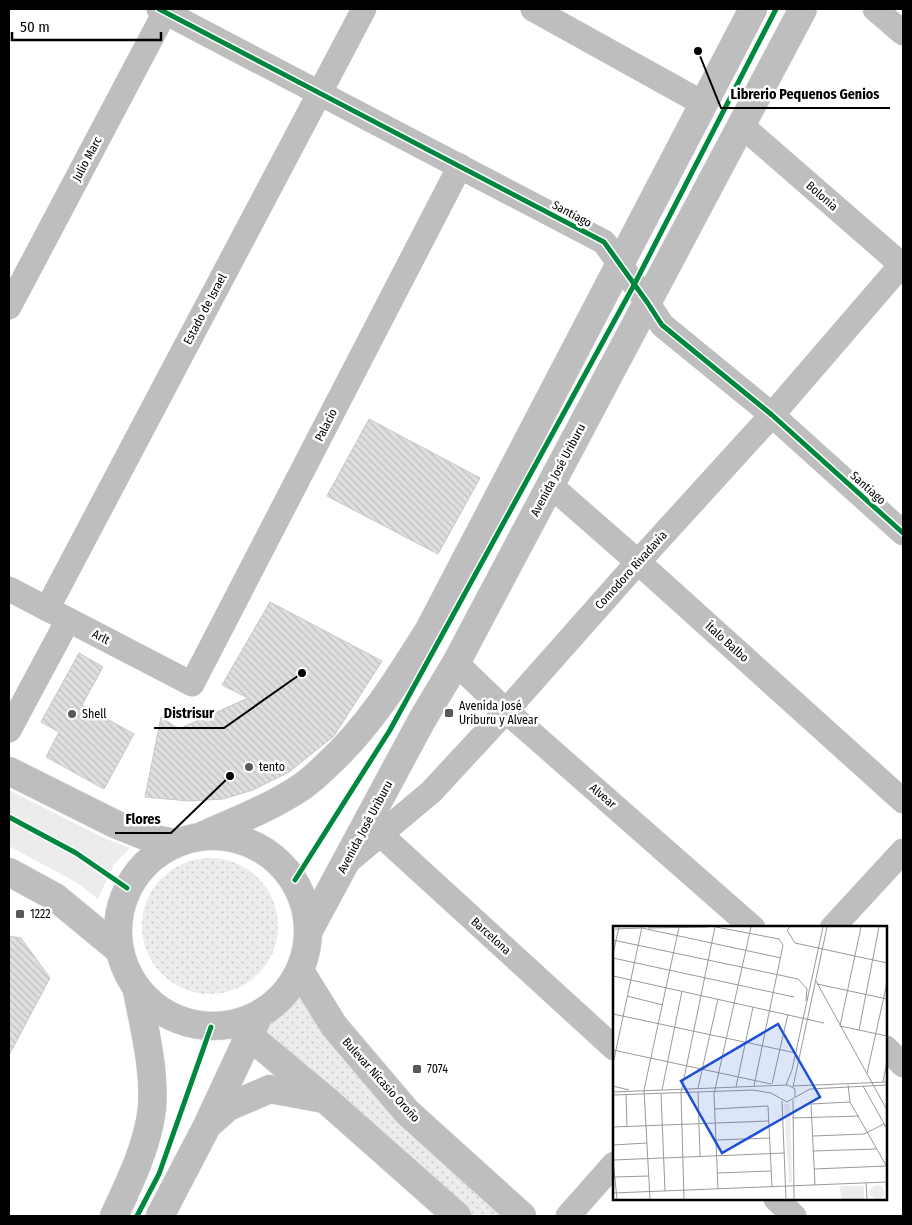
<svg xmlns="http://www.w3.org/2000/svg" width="912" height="1225" font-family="'Fira Sans Condensed',sans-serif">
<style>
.grass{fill:url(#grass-dots)}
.park{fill:#ececec}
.building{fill:url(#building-back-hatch);stroke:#c7c7c7}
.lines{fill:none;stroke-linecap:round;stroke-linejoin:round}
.major-casing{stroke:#dbdbdb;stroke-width:29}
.minor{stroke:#bebebe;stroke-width:25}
.major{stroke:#bebebe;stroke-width:28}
.cycleway-casing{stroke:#fff;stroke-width:8}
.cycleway{stroke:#00873e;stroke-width:5}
.poi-dot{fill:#595959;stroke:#fff;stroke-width:2}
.labels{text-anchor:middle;stroke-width:5;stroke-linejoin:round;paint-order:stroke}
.street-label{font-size:12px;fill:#000;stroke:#fff}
.poi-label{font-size:12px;fill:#000;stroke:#fff;text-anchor:start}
.inset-road{fill:none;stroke:#999;stroke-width:1}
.view{fill:#1d4ed8;fill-opacity:0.15;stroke:#1d4ed8;stroke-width:2.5}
.inset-edge{fill:none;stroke:#000;stroke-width:2.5}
.leader{fill:none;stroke:#000;stroke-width:2}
.callout-dot{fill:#000;stroke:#fff;stroke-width:2}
.callout-label{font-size:14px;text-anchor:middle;font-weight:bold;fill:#000;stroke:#fff;stroke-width:5;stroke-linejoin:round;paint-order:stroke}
</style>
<defs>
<pattern id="grass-dots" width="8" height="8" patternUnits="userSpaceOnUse" patternTransform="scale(1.25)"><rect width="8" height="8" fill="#ececec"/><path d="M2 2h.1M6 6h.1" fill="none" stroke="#c9c9c9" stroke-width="1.8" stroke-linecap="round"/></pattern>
<pattern id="building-back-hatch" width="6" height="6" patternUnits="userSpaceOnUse" patternTransform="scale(1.25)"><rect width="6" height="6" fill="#dfdfdf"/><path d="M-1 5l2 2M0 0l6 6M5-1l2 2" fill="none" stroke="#bebebe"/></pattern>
</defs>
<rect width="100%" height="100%" fill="#fff"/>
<g class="grass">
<circle cx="210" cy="926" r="68"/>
<path d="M300,971L334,1026L522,1216H457L250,1035L258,1016L278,1001L290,987Z"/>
</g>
<path class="park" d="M9,790L104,838L130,848L114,864L98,899L79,884L9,846Z"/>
<g class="building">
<path d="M369,419L480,478L438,554L327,496Z"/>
<path d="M270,602L382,661L334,736L289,772L253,790L223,799L189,801L145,797L161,717L179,729L248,698L222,685Z"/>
<path d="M79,653L103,667L82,705L134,734L104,789L46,757L59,732L41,722Z"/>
<path d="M9,936L21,938L50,978L9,1055Z"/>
</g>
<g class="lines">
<g class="major-casing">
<g id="major">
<path d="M9,771L115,824L150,838L175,843"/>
<path d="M204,835C238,820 272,807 303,786C311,780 319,773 326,766C369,727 399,678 429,630L753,9"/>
<circle cx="213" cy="931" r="95"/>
<path d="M9,872L55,897L118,949"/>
<path d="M309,930L422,720L456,663L803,9"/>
<path d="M300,971L334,1026L407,1112L522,1216"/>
<path d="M235,1024L326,1100L457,1216"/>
<path d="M210,1123L228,1107L270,1089L324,1099"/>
<path d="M114,1216C130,1182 148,1145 152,1108C155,1068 144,1028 137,990"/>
<path d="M160,1216L207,1126L257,1019"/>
</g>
</g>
<g class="minor">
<path d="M159,9L604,242L647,302L662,325L772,415L903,533"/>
<path d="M533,9L704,104"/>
<path d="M875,9L903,33"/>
<path d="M741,125L903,266"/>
<path d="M9,307L165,12"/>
<path d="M550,485L638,562L903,801"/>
<path d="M9,589L192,684L460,166"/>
<path d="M47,609L364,9"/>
<path d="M456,663L506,711L753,928"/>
<path d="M9,730L68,620"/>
<path d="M369,824L614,1048"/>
<path d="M346,863L431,792L506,711L638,562L772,415L903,263"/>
<path d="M832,928L903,851"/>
<path d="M886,1048L903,1065"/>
<path d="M776,1199L794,1216"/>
<path d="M568,1216L614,1164"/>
</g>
<use href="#major" class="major"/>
<g class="cycleway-casing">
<g id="cycleway">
<path d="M159,9L604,242L647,302L662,325L772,415L903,533"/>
<path d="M9,817L76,853L127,888"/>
<path d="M295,880L390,730L634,285L776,9"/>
<path d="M137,1216L159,1174L211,1027"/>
</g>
</g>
<use href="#cycleway" class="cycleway"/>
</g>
<g class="poi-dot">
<rect x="444" y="708" width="10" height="10" rx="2.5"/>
<circle cx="72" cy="714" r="5"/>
<circle cx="249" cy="767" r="5"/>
<rect x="15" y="909" width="10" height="10" rx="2.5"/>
<rect x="412" y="1064" width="10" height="10" rx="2.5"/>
</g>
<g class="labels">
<g class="street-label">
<text transform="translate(87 159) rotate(-62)" y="4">Julio Marc</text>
<text transform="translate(822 196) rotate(41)" y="4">Bolonia</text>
<text transform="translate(572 214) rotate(28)" y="4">Santiago</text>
<text transform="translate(205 309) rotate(-62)" y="4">Estado de Israel</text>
<text transform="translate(326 425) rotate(-63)" y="4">Palacio</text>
<text transform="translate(558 470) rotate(-62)" y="4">Avenida José Uriburu</text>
<text transform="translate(868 488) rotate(42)" y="4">Santiago</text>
<text transform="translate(631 570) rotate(-48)" y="4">Comodoro Rivadavia</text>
<text transform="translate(101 637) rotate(27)" y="4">Arlt</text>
<text transform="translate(727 642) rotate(42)" y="4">Ítalo Balbo</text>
<text transform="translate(603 796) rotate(41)" y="4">Alvear</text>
<text transform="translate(365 827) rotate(-62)" y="4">Avenida José Uriburu</text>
<text transform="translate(491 936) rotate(42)" y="4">Barcelona</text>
<text transform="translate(381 1080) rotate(48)" y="4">Bulevar Nicasio Oroño</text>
</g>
<g class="poi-label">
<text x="459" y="710">Avenida José<tspan x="459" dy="14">Uriburu y Alvear</tspan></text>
<text x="82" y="718">Shell</text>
<text x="259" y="771">tento</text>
<text x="30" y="918">1222</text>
<text x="427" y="1073">7074</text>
</g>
</g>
<g transform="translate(613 926)">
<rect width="274" height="274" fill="#fff"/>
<path d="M171,178H177L179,256L176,257ZM257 266a7 7 0 1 1 14 0a7 7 0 1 1-14 0ZM227,260H251V273H228Z" fill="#ececec"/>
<path class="inset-road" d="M103,1L166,13L170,19L141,160M177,1L174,4L182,17L274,37M248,1L227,100L274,110M29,2L168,32M35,2L95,1M2,3L29,2M0,14L185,53L194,63L193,75M0,28L6,1M0,32L181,71M0,50L211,97M203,55L274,184M204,58L274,73M14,70L50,79M0,88L183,127M246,104L266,1M0,124L158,158M0,138L29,1M254,147L274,57M270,156L274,136M159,158L175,88M173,159L179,144L210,1M235,159L237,176L274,241M0,160L16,164M180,160L274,156M250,160L274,203M123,161L140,81M180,161L214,1M85,162L105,73M49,164L69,65M0,166L175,159L182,163V171M85,166L87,230M48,168L52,265M0,169L140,164L158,167L174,176L197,163L274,159M13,169L14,201M180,174L181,273M169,175L173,273M102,183L155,180L159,261M179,192L246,190M0,201L156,195M200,210L251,208L271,198M103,214L157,212M0,219L34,217M200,225L263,223M0,234L172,227M0,234L4,273M201,243L273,240M104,247L158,245M1,251L36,250M253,257L254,273M202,259L198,178L237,176M105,263L101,168L138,1M0,267L274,256M37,273L31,164L66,1M71,273L68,167L102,1"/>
<path class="view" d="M165,98L207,171L109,227L68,155Z"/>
<rect width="274" height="274" class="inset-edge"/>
</g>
<path class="leader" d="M698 51L721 108H890M302 673L224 728H154M230 776L171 833H115"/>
<g class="callout-dot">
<circle cx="698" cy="51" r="5"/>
<circle cx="302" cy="673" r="5"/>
<circle cx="230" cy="776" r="5"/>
</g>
<g class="callout-label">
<text x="805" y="99">Librerio Pequenos Genios</text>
<text x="189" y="718">Distrisur</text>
<text x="143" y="824">Flores</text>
</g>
<rect width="912" height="1225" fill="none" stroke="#000000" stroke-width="20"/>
<path d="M12 32v8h149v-8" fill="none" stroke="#000000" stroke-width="2.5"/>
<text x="20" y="32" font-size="15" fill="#000000" stroke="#ffffff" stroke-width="4" paint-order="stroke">50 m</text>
</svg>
